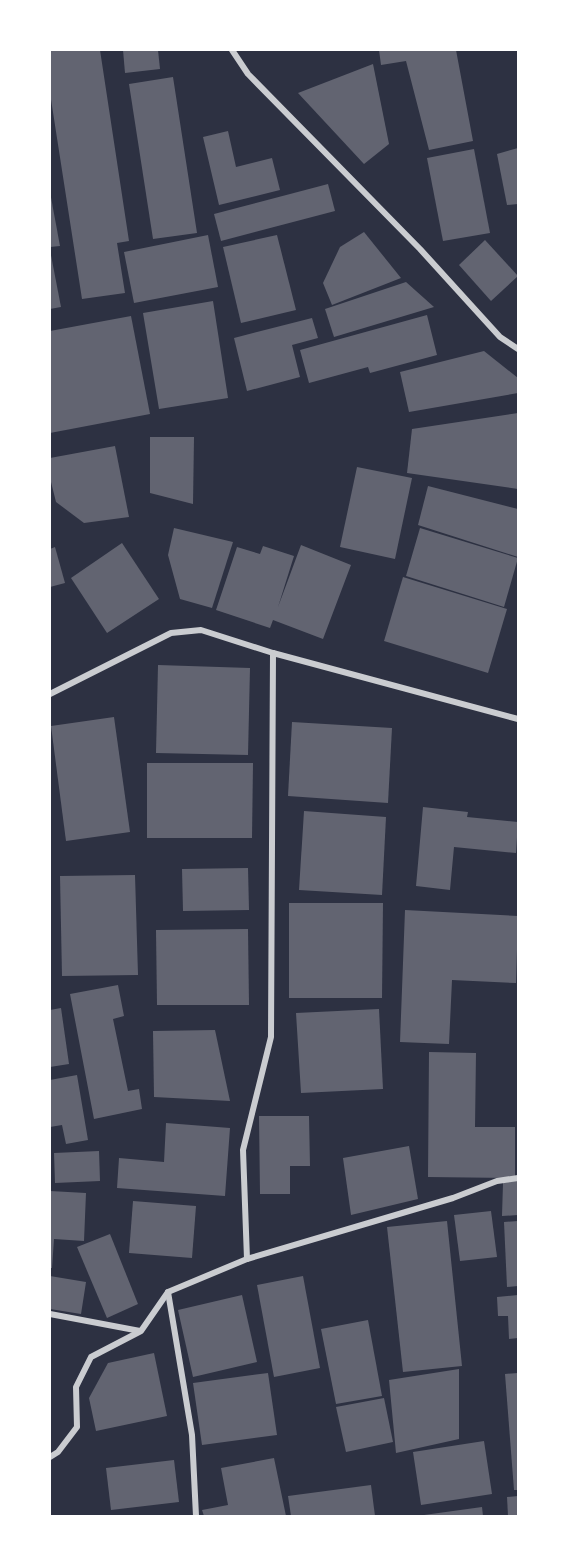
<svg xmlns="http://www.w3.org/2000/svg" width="568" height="1566" font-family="Georgia,serif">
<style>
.building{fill:#626471}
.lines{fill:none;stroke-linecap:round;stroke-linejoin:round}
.minor{stroke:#caccd0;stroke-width:6}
</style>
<rect width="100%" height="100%" fill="#2d3142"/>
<g class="building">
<path d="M50,50H100L129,241L117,243L125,293L82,299L50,93Z"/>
<path d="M123,50H158L160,69L125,73Z"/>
<path d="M379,50H456L473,141L429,150L406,61L381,65Z"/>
<path d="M373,64L389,144L364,164L298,93Z"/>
<path d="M173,77L197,233L153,239L129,84Z"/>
<path d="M228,131L236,167L272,158L280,190L219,205L203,137Z"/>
<path d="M518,148V204L507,205L497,154Z"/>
<path d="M474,149L490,233L443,241L427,158Z"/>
<path d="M328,184L335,211L221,241L214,214Z"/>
<path d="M50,192L60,246L50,247Z"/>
<path d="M364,232L401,278L332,305L323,283L340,247Z"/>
<path d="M208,235L218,287L134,303L124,252Z"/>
<path d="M277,235L296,310L241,323L223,247Z"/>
<path d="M485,240L518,276L491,301L459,265Z"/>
<path d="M50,250L61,307L50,309Z"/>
<path d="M406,282L434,307L334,337L325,309Z"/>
<path d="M213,301L228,398L159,409L143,313Z"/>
<path d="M427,315L437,355L370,373L368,367L309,383L300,350Z"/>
<path d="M131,316L150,414L50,433V331Z"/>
<path d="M312,318L318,338L292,345L300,377L247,391L234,338Z"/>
<path d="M484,351L518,378V393L409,412L400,372Z"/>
<path d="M518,413V489L407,473L412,429Z"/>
<path d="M150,437H194L193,504L150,493Z"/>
<path d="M115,446L129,517L84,523L56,502L50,478V458Z"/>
<path d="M357,467L412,478L395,559L340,547Z"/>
<path d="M428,486L518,509V557L418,525Z"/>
<path d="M174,528L233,542L212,608L180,599L168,555Z"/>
<path d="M420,528L518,558L504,607L406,576Z"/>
<path d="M122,543L159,599L107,633L71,578Z"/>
<path d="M301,545L351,565L323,639L273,620L270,628L216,610L237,547L260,554L263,546L294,556L278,607Z"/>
<path d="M55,547L65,583L50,587V549Z"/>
<path d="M403,577L507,609L488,673L384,641Z"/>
<path d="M158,665L250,668L248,755L156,753Z"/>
<path d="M114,717L130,832L66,841L51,726Z"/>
<path d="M292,722L392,728L388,803L288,796Z"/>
<path d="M147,763H253L252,838H147Z"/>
<path d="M423,807L468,812L467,817L518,822L516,853L454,847L450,890L416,886Z"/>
<path d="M304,811L386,817L382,895L299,890Z"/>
<path d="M248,868L249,910L183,911L182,869Z"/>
<path d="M135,875L138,975L62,976L60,876Z"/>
<path d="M289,903H383L382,998H289Z"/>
<path d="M405,910L518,916L516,983L452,980L449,1044L400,1042Z"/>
<path d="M248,929L249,1005H157L156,930Z"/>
<path d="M118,985L124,1016L113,1019L128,1091L139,1089L142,1109L94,1119L70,994Z"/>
<path d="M61,1008L69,1064L50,1067V1010Z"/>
<path d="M379,1009L383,1089L301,1093L296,1013Z"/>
<path d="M215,1030L230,1101L154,1097L153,1031Z"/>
<path d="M429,1052L476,1053L475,1127H515V1178L428,1177Z"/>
<path d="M77,1075L88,1140L66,1144L62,1125L50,1127V1080Z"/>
<path d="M259,1116H309L310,1166H290V1194H260Z"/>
<path d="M166,1123L230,1128L225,1196L117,1188L119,1158L164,1162Z"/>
<path d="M409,1146L418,1199L351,1215L343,1158Z"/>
<path d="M99,1151L100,1181L55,1183L54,1153Z"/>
<path d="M518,1180V1215L502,1216L503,1183Z"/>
<path d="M50,1191L86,1193L84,1241L54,1239L52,1268H50Z"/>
<path d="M133,1201L196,1206L192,1258L129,1253Z"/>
<path d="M491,1211L497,1257L460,1261L454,1215Z"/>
<path d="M447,1221L462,1366L403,1372L387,1227Z"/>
<path d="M518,1221V1286L507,1287L504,1222Z"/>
<path d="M110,1234L138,1304L107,1318L77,1247Z"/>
<path d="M50,1276L86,1282L81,1314L50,1309Z"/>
<path d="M303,1276L320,1368L274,1377L257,1285Z"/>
<path d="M242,1295L257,1362L193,1377L178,1310Z"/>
<path d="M518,1295V1338L509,1339L508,1316H498L497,1297Z"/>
<path d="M368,1320L382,1396L336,1404L321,1329Z"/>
<path d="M154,1353L167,1416L96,1431L89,1398L108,1363Z"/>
<path d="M459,1369V1439L396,1453L389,1380Z"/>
<path d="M268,1373L277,1435L202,1445L193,1383Z"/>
<path d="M518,1373V1490H514L505,1374Z"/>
<path d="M384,1398L393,1442L346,1452L336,1407Z"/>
<path d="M484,1441L492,1494L421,1505L413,1452Z"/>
<path d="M274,1458L286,1516H204L202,1510L228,1505L221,1468Z"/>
<path d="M174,1460L179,1502L111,1510L106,1468Z"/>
<path d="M371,1485L375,1516H291L288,1496Z"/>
<path d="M518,1496V1516H508L507,1497Z"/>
<path d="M482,1507L483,1516H424V1515Z"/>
</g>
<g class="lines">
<g class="minor">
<path d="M232,50L248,74L420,249L500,337L518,349"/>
<path d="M50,694L171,633L201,630L273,653L518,719"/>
<path d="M247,1259L243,1150L271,1037L273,653"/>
<path d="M168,1292L192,1435L196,1516"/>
<path d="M50,1314L140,1331"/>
<path d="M50,1457L58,1452L77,1427L76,1387L91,1357L141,1331L168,1292L247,1259L453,1198L497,1181L518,1178"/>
</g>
</g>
<rect width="568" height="1566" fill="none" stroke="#ffffff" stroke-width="102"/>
</svg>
